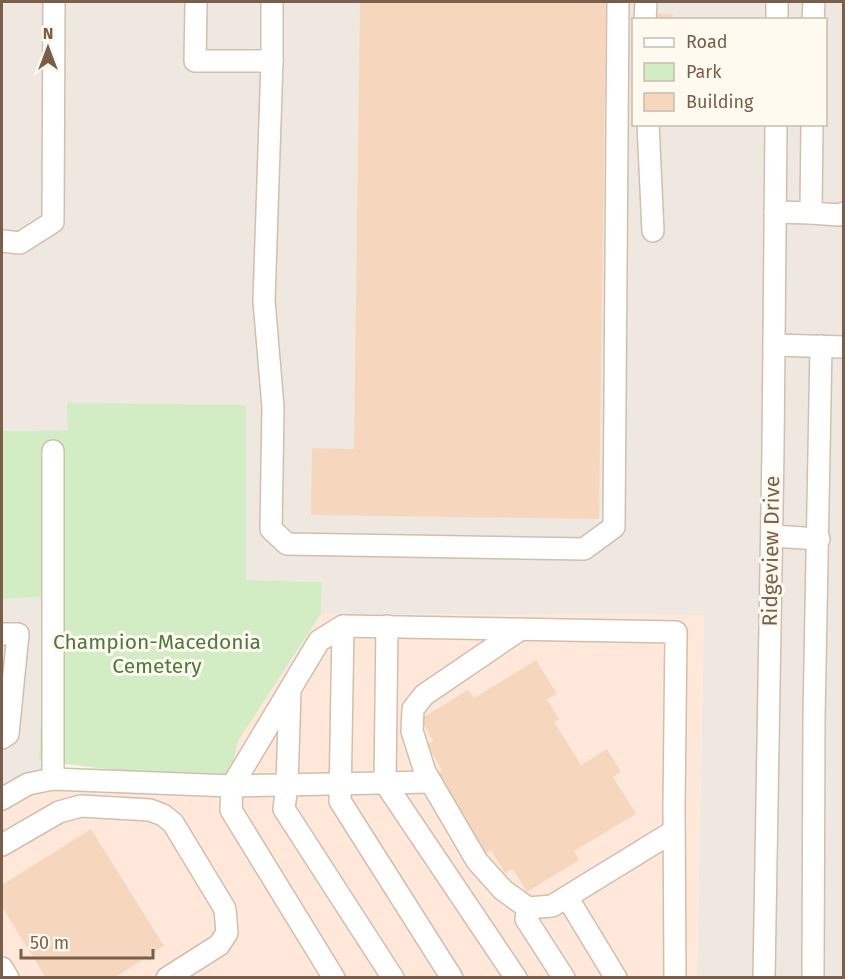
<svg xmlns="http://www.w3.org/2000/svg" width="845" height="979" font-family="'Fira Sans',sans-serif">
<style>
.commercial{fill:#ffe8da}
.industrial{fill:#eee8e1;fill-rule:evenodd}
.green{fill:#d2edc4}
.building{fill:#f6d7bd}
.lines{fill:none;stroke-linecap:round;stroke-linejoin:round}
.minor-casing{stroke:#d1bfab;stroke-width:24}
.minor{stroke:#fff;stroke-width:21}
.labels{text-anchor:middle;stroke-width:6;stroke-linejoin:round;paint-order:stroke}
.street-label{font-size:21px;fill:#7a5e49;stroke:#fffaef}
.park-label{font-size:21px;fill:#4b7b3c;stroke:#fffaef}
</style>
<rect width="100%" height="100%" fill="#fef7e7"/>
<path class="commercial" d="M321,614L704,615L697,977L2,978V812L53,779L101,790L231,775L238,741Z"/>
<g class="industrial">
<path d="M2,2H843V977H697L704,615L321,614L322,582L246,581L68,403V430L2,431ZM634,20H826V124H634Z"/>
<path d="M45,597L39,761L53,779L2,812V599Z"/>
</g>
<path class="green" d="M67,403L246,405V580L322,582L321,614L238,741L231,775L123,771L39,761L45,597L2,599V431L68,430Z"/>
<g class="building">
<path d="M360,2H606L599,519L311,515L312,448L354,449Z"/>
<path d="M650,13L673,14L672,20H649Z"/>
<path d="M536,660L557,694L547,699L559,719L554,722L581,765L607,749L621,772L613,777L636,814L574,851L579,860L527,892L513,869L505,873L491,850L484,854L434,775L442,770L427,744L433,741L420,719L468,690L474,698Z"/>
<path d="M91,829L164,946L114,978H46L2,907V885Z"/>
</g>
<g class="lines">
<g class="minor-casing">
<g id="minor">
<path d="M196,2L195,61H272"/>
<path d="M272,2V61L264,301L273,407L271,529L287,544L584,549L614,527L618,2"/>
<path d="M645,20L646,2"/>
<path d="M777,20V2"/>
<path d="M813,20L814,2"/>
<path d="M648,124L653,231"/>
<path d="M775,212L811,213L812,124"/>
<path d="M811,213L839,215L844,213"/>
<path d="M2,241L20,243L53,222L54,2"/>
<path d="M774,345L844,347"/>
<path d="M772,536L819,539"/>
<path d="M343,626L340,801L452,978"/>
<path d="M387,626L385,783L516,978"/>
<path d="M521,629L424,695L413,709L412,731L425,772L477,861L503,890L528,908L552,906L674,831"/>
<path d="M2,634H18L8,734L2,738"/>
<path d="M290,691L287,785L284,809L393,978"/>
<path d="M53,779V451"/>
<path d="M2,799L28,784L53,779L232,786L319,641L343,626L676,632L674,807L675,978"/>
<path d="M2,845L59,812L81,806L150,810L163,815L173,823L225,909L227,933L219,945L167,978"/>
<path d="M567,897L616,978"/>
<path d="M528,908L526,919L564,978"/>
<path d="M2,968L8,978"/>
<path d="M334,978L231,810L232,786L431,782"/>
<path d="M764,978L773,450L776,124"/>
<path d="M813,978L814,718L821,346"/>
</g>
</g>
<use href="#minor" class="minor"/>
</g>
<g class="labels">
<g class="street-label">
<text transform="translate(771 551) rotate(-89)" y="7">Ridgeview Drive</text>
</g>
<g class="park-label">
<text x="157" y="649">Champion-Macedonia<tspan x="157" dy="24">Cemetery</tspan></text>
</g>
</g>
<rect width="845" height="979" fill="none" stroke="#7a5e49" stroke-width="6"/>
<rect x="632" y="18" width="195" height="108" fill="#fffaef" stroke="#cabcad" stroke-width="1.5"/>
<rect x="644" y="38" width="30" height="9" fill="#ffffff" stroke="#cabcad" stroke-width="1.5"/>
<text x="686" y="48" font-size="18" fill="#7a5e49">Road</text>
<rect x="644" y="63" width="30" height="18" fill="#d2edc4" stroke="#cabcad" stroke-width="1.5"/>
<text x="686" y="78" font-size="18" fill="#7a5e49">Park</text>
<rect x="644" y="93" width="30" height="18" fill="#f6d7bd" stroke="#cabcad" stroke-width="1.5"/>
<text x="686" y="108" font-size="18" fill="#7a5e49">Building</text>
<g transform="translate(48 48)" stroke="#fffaef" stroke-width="4.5" paint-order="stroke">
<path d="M0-4.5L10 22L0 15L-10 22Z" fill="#7a5e49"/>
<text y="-9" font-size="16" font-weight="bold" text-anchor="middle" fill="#7a5e49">N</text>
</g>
<path d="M21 949v9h132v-9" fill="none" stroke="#7a5e49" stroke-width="3"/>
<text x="30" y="949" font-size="18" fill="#7a5e49" stroke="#fffaef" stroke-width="4.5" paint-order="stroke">50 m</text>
</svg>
